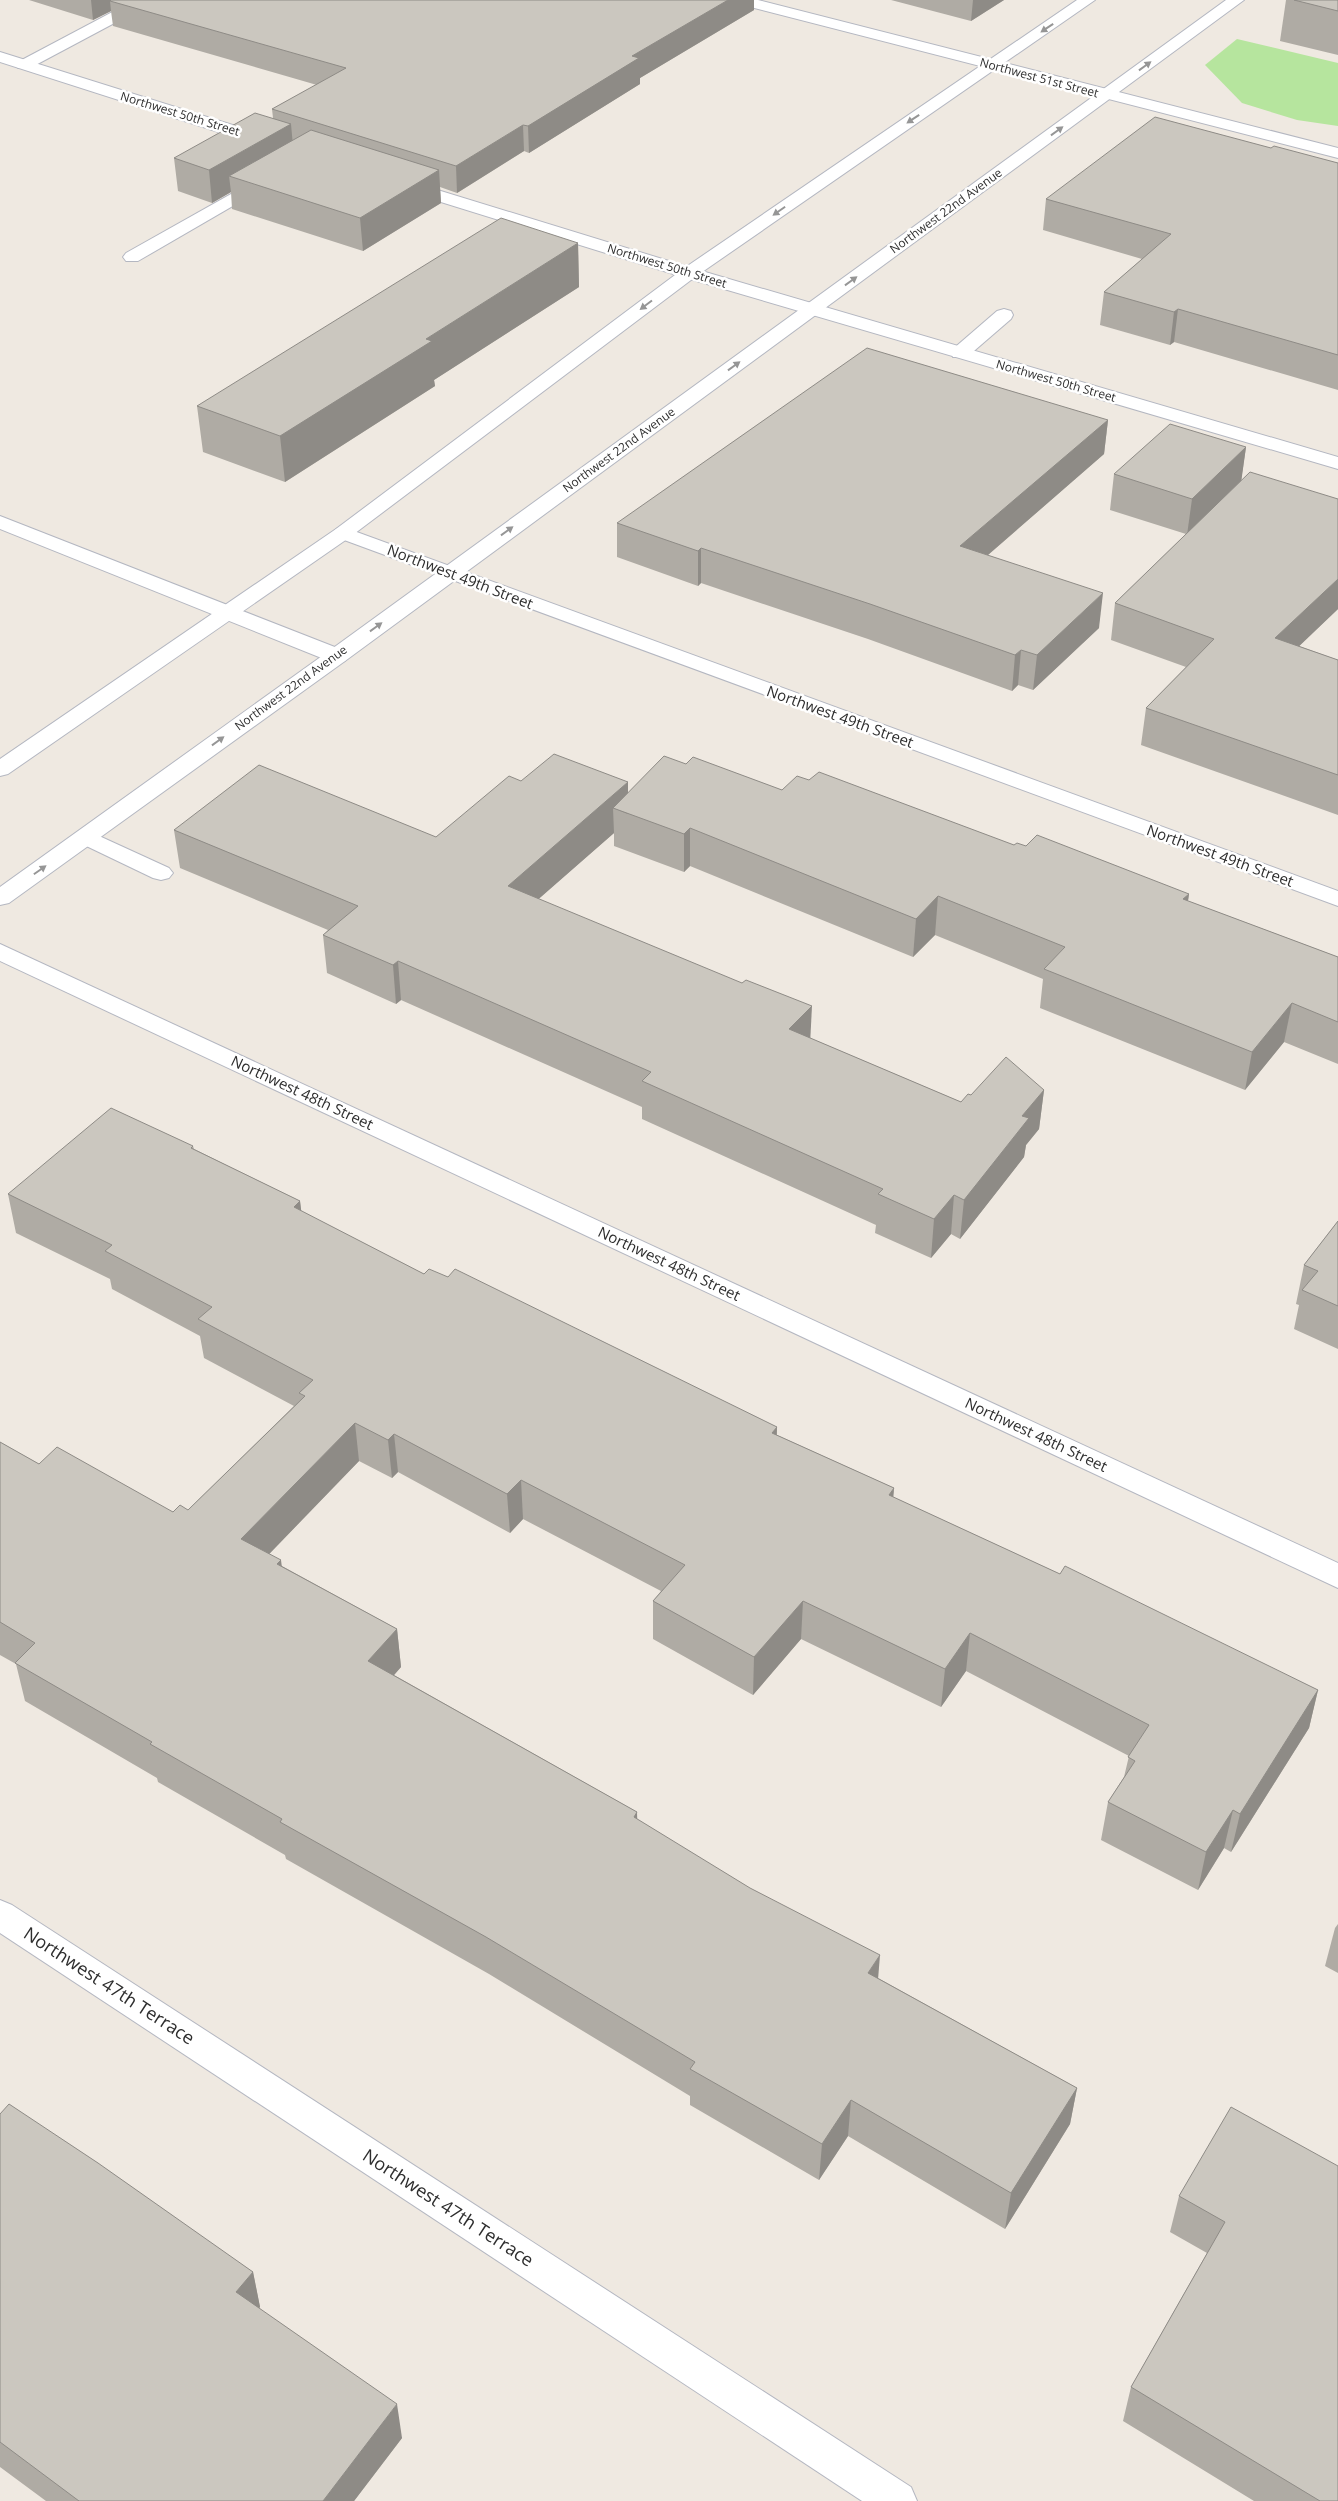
<svg xmlns="http://www.w3.org/2000/svg" width="1338" height="2501" font-family="'Open Sans',sans-serif">
<style>
.green{fill:#b6e59e}
.lines{fill:none;stroke-linecap:round;stroke-linejoin:round}
.service-casing{stroke:#b4b7c1;stroke-width:2}
.minor-casing{stroke:#b4b7c1;stroke-width:2}
.secondary-casing{stroke:#b4b7c1;stroke-width:2}
.service{fill:#fff;fill-rule:evenodd}
.minor{fill:#fff;fill-rule:evenodd}
.secondary{fill:#fff;fill-rule:evenodd}
.wall{fill:#afaba4}
.shaded-wall{fill:#8e8b86}
.building{fill:#cbc7bf;stroke:#8e8b86}
.oneway{fill:#969696}
.labels{text-anchor:middle;stroke-width:5;stroke-linejoin:round;paint-order:stroke}
.far-street-label{font-size:12px;fill:#2e2e2e;stroke:#fff}
.street-label{font-size:15px;fill:#2e2e2e;stroke:#fff}
.near-street-label{font-size:18px;fill:#2e2e2e;stroke:#fff}
</style>
<rect width="100%" height="100%" fill="#efe9e1"/>
<path class="green" d="M1237,39L1338,63V126L1297,120L1242,103L1205,65Z"/>
<g class="lines">
<g class="service-casing">
<g id="service">
<path d="M135,0H155L152,3L30,68H18L16,65L18,62Z"/>
<path d="M263,176L269,177L272,181L269,185L138,261H126L123,257L126,253Z"/>
<path d="M1004,309L1011,311L1013,315L1011,319L967,357H953L951,353L953,349L997,311Z"/>
<path d="M86,830L169,868L173,873L169,878L161,880L153,878L78,842L74,837L78,832Z"/>
</g>
</g>
<g class="minor-casing">
<g id="minor">
<path d="M732,0H758L1338,148V158L735,3Z"/>
<path d="M0,52L268,136L270,140L268,144H256L0,62Z"/>
<path d="M405,180L695,269L1338,457V469L683,277L399,189L396,185L399,181Z"/>
<path d="M0,516L345,651L348,656L345,661L337,663L329,661L0,529Z"/>
<path d="M343,527L1338,891V906L336,537L333,533L336,529Z"/>
<path d="M0,944L1338,1563V1588L0,961Z"/>
<path d="M0,1900L12,1905L911,2487L917,2501H862L0,1933Z"/>
</g>
</g>
<g class="secondary-casing">
<g id="secondary">
<path d="M1077,0H1095L695,277L350,537L8,774L0,776V759L336,529L683,269Z"/>
<path d="M1226,0H1244L345,661L9,903L0,905V887L329,651Z"/>
</g>
</g>
<use href="#service" class="service"/>
<use href="#minor" class="minor"/>
<use href="#secondary" class="secondary"/>
</g>
<g class="wall">
<path d="M29,0H754V10L640,78V84L529,153L524,151L457,193L440,187L441,203L363,251L232,209L231,192L212,203L178,191L174,158L273,118L272,109L317,85L113,26L111,11L93,20Z"/>
<path d="M891,0H1004L971,21Z"/>
<path d="M1286,0H1338V55L1280,41Z"/>
<path d="M1271,148L1338,163V390L1174,342L1170,345L1100,325L1104,292L1142,259L1043,230L1046,199Z"/>
<path d="M578,243L579,287L434,380L435,386L285,482L203,452L197,406Z"/>
<path d="M1108,420L1104,454L988,555L1099,628L1033,690L1018,685L1012,691L868,639L701,583L698,586L617,557V523Z"/>
<path d="M1246,447L1241,481L1338,499V609L1299,646L1338,660V815L1141,745L1146,708L1186,667L1111,640L1115,603L1186,534L1110,510L1114,474Z"/>
<path d="M686,764L782,790L1014,845L1189,894L1188,901L1338,957V1064L1284,1042L1245,1090L1040,1008L1043,979L935,935L913,957L690,866L684,872L614,846V833L538,899L810,1038L961,1102L971,1095L1044,1090L1039,1129L1026,1145L1024,1157L960,1239L951,1234L931,1258L875,1233L876,1225L642,1119V1107L401,1000L396,1004L327,973L323,935L328,930L180,868L174,830L436,837L521,781L628,782V793Z"/>
<path d="M193,1146L194,1149L300,1201L301,1211L424,1274L777,1427V1435L894,1488L893,1497L1060,1574L1318,1690L1309,1728L1231,1852L1224,1848L1198,1890L1101,1840L1108,1802L1124,1777L1129,1756L966,1671L941,1707L801,1639L753,1695L653,1639V1601L661,1591L523,1519L510,1533L398,1472L392,1478L359,1461L269,1554L282,1566L397,1629L401,1667L394,1675L637,1812V1819L878,1978L1077,2088L1070,2124L1005,2229L848,2136L819,2180L690,2105V2096L489,1974L286,1859L285,1855L158,1782L157,1778L25,1701L16,1664L0,1655V1442L39,1464L173,1512L188,1510L294,1406L204,1358L200,1336L112,1289L110,1279L16,1233L8,1194Z"/>
<path d="M1338,1221V1349L1294,1329L1299,1305L1296,1304L1304,1265Z"/>
<path d="M1338,1924V1973L1325,1966L1335,1928Z"/>
<path d="M0,2114L253,2272L260,2307L259,2308L402,2438L354,2501H46L0,2467Z"/>
<path d="M1338,2166V2501H1254L1123,2421L1131,2387L1207,2253L1170,2232L1179,2196Z"/>
</g>
<g class="shaded-wall">
<path d="M91,0H131L110,1L111,11L93,20Z"/>
<path d="M728,0H754V10L640,78V84L529,153L528,126L632,56Z"/>
<path d="M973,0H1004L971,21Z"/>
<path d="M291,124L294,157L229,176L231,192L212,203L209,170Z"/>
<path d="M523,125L524,151L457,193L456,166Z"/>
<path d="M439,170L441,203L363,251L360,218Z"/>
<path d="M578,243L579,287L434,380L435,386L285,482L280,436L426,339Z"/>
<path d="M1178,309L1174,342L1170,345L1174,312Z"/>
<path d="M1108,420L1104,454L958,581L960,546Z"/>
<path d="M1246,447L1241,483L1187,535L1192,499Z"/>
<path d="M701,548V583L698,586V551Z"/>
<path d="M1338,579V609L1269,675L1275,638Z"/>
<path d="M1103,593L1099,628L1033,690L1037,655Z"/>
<path d="M1021,650L1018,685L1012,691L1015,655Z"/>
<path d="M628,782V814L613,808L614,833L509,925L508,886Z"/>
<path d="M690,828V866L684,872V834Z"/>
<path d="M1189,894L1183,932V899Z"/>
<path d="M938,896L935,935L913,957L916,919Z"/>
<path d="M398,961L401,1000L396,1004L393,965Z"/>
<path d="M1292,1003L1284,1042L1245,1090L1252,1052Z"/>
<path d="M812,1006L810,1045L789,1029Z"/>
<path d="M1044,1090L1039,1129L1026,1145L1024,1157L960,1239L964,1200L1022,1116Z"/>
<path d="M954,1195L951,1234L931,1258L934,1219Z"/>
<path d="M300,1201L305,1240L294,1207Z"/>
<path d="M355,1423L359,1461L247,1577L241,1539Z"/>
<path d="M777,1427L775,1466L772,1433Z"/>
<path d="M394,1434L398,1472L392,1478L388,1440Z"/>
<path d="M521,1480L523,1519L510,1533L507,1494Z"/>
<path d="M894,1488L891,1526L889,1495Z"/>
<path d="M281,1560L286,1599L277,1564Z"/>
<path d="M803,1601L801,1639L753,1695L754,1657Z"/>
<path d="M397,1629L401,1667L373,1699L368,1661Z"/>
<path d="M970,1633L966,1671L941,1707L945,1669Z"/>
<path d="M1318,1690L1309,1728L1231,1852L1240,1814Z"/>
<path d="M1233,1810L1224,1848L1198,1890L1206,1852Z"/>
<path d="M637,1812L638,1850L634,1817Z"/>
<path d="M880,1955L877,1992L868,1973Z"/>
<path d="M1077,2088L1070,2124L1005,2229L1011,2193Z"/>
<path d="M851,2100L848,2136L819,2180L822,2144Z"/>
<path d="M253,2272L260,2307L243,2327L236,2292Z"/>
<path d="M397,2404L402,2438L354,2501H323Z"/>
</g>
<g class="building">
<path d="M111,0H728L632,56L639,58L528,126L523,125L456,166L272,109L346,68L110,1Z"/>
<path d="M1294,0H1338V11Z"/>
<path d="M255,113L291,124L209,170L174,158Z"/>
<path d="M1155,117L1271,148L1274,146L1338,163V355L1178,309L1174,312L1104,292L1171,234L1046,199Z"/>
<path d="M311,130L439,170L360,218L229,176Z"/>
<path d="M501,218L578,243L426,339L432,341L280,436L197,406Z"/>
<path d="M867,348L1108,420L960,546L1103,593L1037,655L1021,650L1015,655L870,604L701,548L698,551L617,523Z"/>
<path d="M1170,424L1246,447L1192,499L1114,474Z"/>
<path d="M1250,472L1338,499V579L1275,638L1338,660V775L1146,708L1214,639L1115,603Z"/>
<path d="M554,754L628,782L508,886L742,983L746,980L812,1006L789,1029L961,1102L968,1094L971,1095L1006,1057L1044,1090L1022,1116L1029,1118L964,1200L954,1195L934,1219L878,1194L883,1189L642,1081L651,1072L398,961L393,965L323,935L358,906L174,830L259,765L436,837L509,776L521,781Z"/>
<path d="M664,756L686,764L693,757L782,790L797,776L809,780L819,772L1014,845L1017,843L1026,846L1037,835L1189,894L1183,899L1338,957V1022L1292,1003L1252,1052L1044,969L1065,947L938,896L916,919L690,828L684,834L613,808Z"/>
<path d="M111,1108L193,1146L191,1148L300,1201L294,1207L424,1274L429,1269L448,1277L455,1269L777,1427L772,1433L894,1488L889,1495L1060,1574L1065,1566L1318,1690L1240,1814L1233,1810L1206,1852L1108,1802L1135,1761L1128,1757L1149,1725L970,1633L945,1669L803,1601L754,1657L653,1601L685,1565L521,1480L507,1494L394,1434L388,1440L355,1423L241,1539L281,1560L277,1564L397,1629L368,1661L637,1812L634,1817L750,1888L880,1955L868,1973L1077,2088L1011,2193L851,2100L822,2144L690,2069L695,2062L486,1937L280,1822L282,1819L150,1744L152,1742L15,1663L35,1643L0,1622V1442L39,1464L57,1447L173,1512L180,1505L188,1510L305,1396L299,1393L313,1380L198,1319L212,1307L105,1251L112,1245L8,1194Z"/>
<path d="M1338,1221V1306L1302,1290L1318,1271L1304,1265Z"/>
<path d="M9,2104L98,2163L253,2272L236,2292L397,2404L323,2501H79L0,2442V2114Z"/>
<path d="M1231,2107L1338,2166V2501H1320L1131,2387L1225,2222L1179,2196Z"/>
</g>
<defs><path id="oneway-solid" d="M-6-.8H1V-3.2L6.5 0L1 3.2V.8H-6Z" transform="scale(1.25)"/></defs>
<g class="oneway">
<use href="#oneway-solid" transform="translate(1047 28) rotate(146)"/>
<use href="#oneway-solid" transform="translate(1145 66) rotate(-36)"/>
<use href="#oneway-solid" transform="translate(913 119) rotate(146)"/>
<use href="#oneway-solid" transform="translate(1057 131) rotate(-36)"/>
<use href="#oneway-solid" transform="translate(779 211) rotate(145)"/>
<use href="#oneway-solid" transform="translate(851 281) rotate(-36)"/>
<use href="#oneway-solid" transform="translate(646 305) rotate(143)"/>
<use href="#oneway-solid" transform="translate(734 366) rotate(-36)"/>
<use href="#oneway-solid" transform="translate(507 531) rotate(-36)"/>
<use href="#oneway-solid" transform="translate(376 627) rotate(-36)"/>
<use href="#oneway-solid" transform="translate(218 741) rotate(-36)"/>
<use href="#oneway-solid" transform="translate(40 870) rotate(-35)"/>
</g>
<g class="labels">
<g class="far-street-label">
<text transform="translate(1039 78) rotate(15)" y="4">Northwest 51st Street</text>
<text transform="translate(180 114) rotate(17)" y="4">Northwest 50th Street</text>
<text transform="translate(946 211) rotate(-36)" y="4">Northwest 22nd Avenue</text>
<text transform="translate(667 266) rotate(17)" y="4">Northwest 50th Street</text>
<text transform="translate(1056 381) rotate(16)" y="4">Northwest 50th Street</text>
<text transform="translate(619 450) rotate(-36)" y="4">Northwest 22nd Avenue</text>
<text transform="translate(291 688) rotate(-36)" y="4">Northwest 22nd Avenue</text>
</g>
<g class="street-label">
<text transform="translate(460 577) rotate(21)" y="5">Northwest 49th Street</text>
<text transform="translate(840 717) rotate(20)" y="5">Northwest 49th Street</text>
<text transform="translate(1220 856) rotate(20)" y="5">Northwest 49th Street</text>
<text transform="translate(302 1093) rotate(25)" y="5">Northwest 48th Street</text>
<text transform="translate(669 1264) rotate(25)" y="5">Northwest 48th Street</text>
<text transform="translate(1036 1435) rotate(25)" y="5">Northwest 48th Street</text>
</g>
<g class="near-street-label">
<text transform="translate(109 1986) rotate(33)" y="6">Northwest 47th Terrace</text>
<text transform="translate(448 2208) rotate(33)" y="6">Northwest 47th Terrace</text>
</g>
</g>
</svg>
